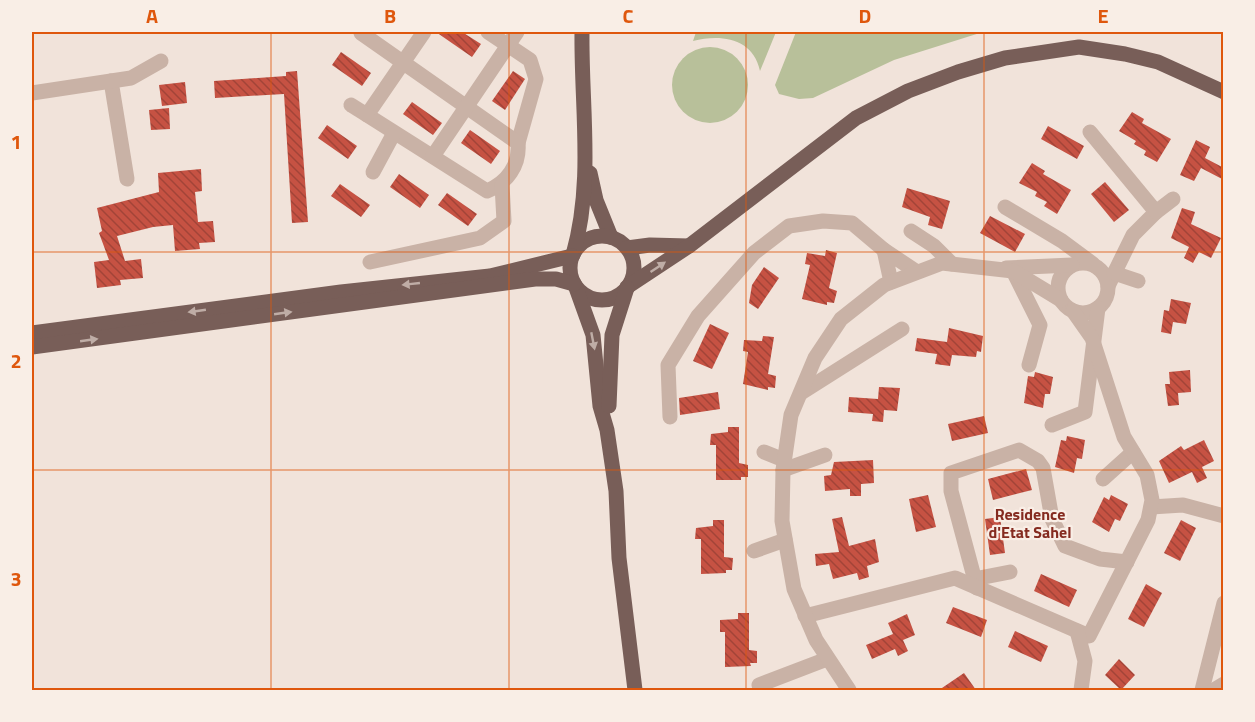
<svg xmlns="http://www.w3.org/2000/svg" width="1255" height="722" font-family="'Titillium Web',sans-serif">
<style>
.green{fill:#b8c09a}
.building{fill:url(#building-back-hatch)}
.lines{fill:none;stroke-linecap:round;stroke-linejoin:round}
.minor{stroke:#c9b2a6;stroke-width:15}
.major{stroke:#785e58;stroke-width:15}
.oneway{fill:#bfada6}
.grid{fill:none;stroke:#df570d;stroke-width:1.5;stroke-opacity:0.55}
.labels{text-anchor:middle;stroke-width:4.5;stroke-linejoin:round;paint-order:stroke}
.neighbourhood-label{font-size:16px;font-weight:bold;fill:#852b20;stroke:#f9eee6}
.neatline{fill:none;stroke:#df570d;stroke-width:2}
.grid-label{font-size:20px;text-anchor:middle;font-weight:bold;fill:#df570d}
</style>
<defs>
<pattern id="building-back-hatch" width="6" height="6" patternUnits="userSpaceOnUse" patternTransform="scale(1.5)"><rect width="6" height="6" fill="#c65243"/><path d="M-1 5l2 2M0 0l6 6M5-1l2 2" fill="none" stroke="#a24438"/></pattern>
</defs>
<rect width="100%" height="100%" fill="#f1e3da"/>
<g class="green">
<path d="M696,32H776L760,71C753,38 721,34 693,41Z"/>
<path d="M796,32H983L894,60L813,98L799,99L779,94L775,85Z"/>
<circle cx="710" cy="85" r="38"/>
</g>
<g class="building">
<path d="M436,32H462L481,44L472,57Z"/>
<path d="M341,52L371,73L362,86L332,65Z"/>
<path d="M297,71L308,222L292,223L284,94L215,98L214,81L286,76V72Z"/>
<path d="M513,71L525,79L505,110L492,101Z"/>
<path d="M185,82L187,103L162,106L159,85Z"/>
<path d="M412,102L442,123L433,135L403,114Z"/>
<path d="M169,108L170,129L151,130L149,110Z"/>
<path d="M1132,112L1144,119L1142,123L1171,139L1157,162L1144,155L1146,151L1134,144L1136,141L1119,131Z"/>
<path d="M327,125L357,146L348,159L318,138Z"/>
<path d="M1048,126L1084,146L1077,159L1041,139Z"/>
<path d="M470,130L500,151L491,164L461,143Z"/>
<path d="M1196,140L1210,147L1205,158L1224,168V180L1201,168L1194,181L1180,175Z"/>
<path d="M1032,163L1045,171L1043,174L1071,190L1057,214L1044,206L1047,202L1035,196L1037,192L1019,183Z"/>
<path d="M201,169L202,191L195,192L198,222L213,221L215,242L199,243L200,249L175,251L173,225L153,227L117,236L125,261L141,259L143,278L120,280L121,285L97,288L94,262L109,260L99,233L102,231L97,208L159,192L158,173Z"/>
<path d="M399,174L429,195L420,208L390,187Z"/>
<path d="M1105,182L1129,210L1114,222L1091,194Z"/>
<path d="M340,184L370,205L361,217L331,196Z"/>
<path d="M907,188L950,201L942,229L928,225L930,217L902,207Z"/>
<path d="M447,193L477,214L468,226L438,205Z"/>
<path d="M1182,208L1195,212L1191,224L1221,238L1211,258L1199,252L1193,263L1184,258L1189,247L1171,238Z"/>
<path d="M990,216L1025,234L1015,252L980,233Z"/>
<path d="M826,250L837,253L829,288L837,291L834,303L827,302V305L802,299L810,265L805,264L807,253L825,256Z"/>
<path d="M764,267L779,278L758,309L749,303L752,285Z"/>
<path d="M1171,299L1191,303L1186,324L1173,322L1171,334L1161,332L1164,310L1169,311Z"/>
<path d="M710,324L729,333L712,369L693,361Z"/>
<path d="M949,328L983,336L981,352L977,351L976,357L952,355L950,366L935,364L937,354L915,351L917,338L947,342Z"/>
<path d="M763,336L774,337L768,374L776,376L775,388L768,387V390L743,384L748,352L743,351L744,340L762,341Z"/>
<path d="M1190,370L1191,392L1178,393L1179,405L1168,406L1165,384H1170L1169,372Z"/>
<path d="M1035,372L1053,377L1050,394H1045L1043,408L1024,403L1028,376L1034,377Z"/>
<path d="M879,387L900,388L897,411L884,410L883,422L872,421L873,414L848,412L849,397L878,399Z"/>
<path d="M718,392L720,409L680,415L679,398Z"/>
<path d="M984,416L988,433L952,441L948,424Z"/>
<path d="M728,427H739V463L748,465V477H741V480H716V445H710L711,434L728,432Z"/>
<path d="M1067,436L1085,440L1082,459L1077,458L1074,473L1055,467L1061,440L1066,441Z"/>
<path d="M1204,440L1214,461L1202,467L1207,478L1197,483L1192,472L1169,483L1159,461L1181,446L1184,450Z"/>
<path d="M873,460L874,483L861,484V496H850V489L825,491L824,476L831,475L834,462Z"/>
<path d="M1026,469L1032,490L993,500L988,479Z"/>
<path d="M928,495L936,527L916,532L909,499Z"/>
<path d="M1111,495L1128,504L1120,521L1115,519L1109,532L1092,522L1104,497L1109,500Z"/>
<path d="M842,517L849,546L875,539L879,562L867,566L869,577L859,580L857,573L833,579L829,564L816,566L815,554L839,552L832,519Z"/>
<path d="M1000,517L1005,553L990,555L985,519Z"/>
<path d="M713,520H724V557L733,558L732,570H726V573L701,574V539H695L696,528L713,526Z"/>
<path d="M1181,520L1196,528L1180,561L1164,553Z"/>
<path d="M1041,574L1077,590L1069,607L1034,591Z"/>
<path d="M1146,584L1162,593L1144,627L1128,619Z"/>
<path d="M953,607L987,620L981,637L946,623Z"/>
<path d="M738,613H749V650L757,651V663H750L751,666L725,667V632H720V620L738,619Z"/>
<path d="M907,614L915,635L903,640L908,651L898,656L895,649L872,659L866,645L893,634L888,623Z"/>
<path d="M1015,631L1048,646L1041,662L1008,647Z"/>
<path d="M1119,659L1135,675L1121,690L1105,675Z"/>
<path d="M964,673L976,690H939Z"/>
</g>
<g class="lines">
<g class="minor">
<path d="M488,32L530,60L536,79L518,143"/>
<path d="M361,33L518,143C520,165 507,183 487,191L367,115L424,32"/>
<path d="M111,81L127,179"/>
<path d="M32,93L131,78L161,61"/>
<path d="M351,105L367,115"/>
<path d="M1090,132L1156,212L1133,235L1108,286"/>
<path d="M433,156L517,32"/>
<path d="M373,172L394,133"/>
<path d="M1005,207L1062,241L1093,264"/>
<path d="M1156,212L1173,199"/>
<path d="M911,231L934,246L952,264"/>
<path d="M370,262L480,238L504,221L502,185"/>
<circle cx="1083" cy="288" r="25"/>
<path d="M1006,268L1072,265"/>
<path d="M1013,271L1040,325L1029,365"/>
<path d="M1114,273L1138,281"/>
<path d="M891,282L884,250L917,272"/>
<path d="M801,393L902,329"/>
<path d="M670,417L668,365L698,316L754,253L789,226L823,221L852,223L884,250"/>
<path d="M1052,425L1085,412L1098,308"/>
<path d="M764,452L784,460"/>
<path d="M783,470L825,455"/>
<path d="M1103,479L1133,452"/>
<path d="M1151,507L1183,505L1224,516"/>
<path d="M754,551L785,540"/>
<path d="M974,579L1010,572"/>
<path d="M977,588L951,491V473L1019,450L1038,461L1043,468L1052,519L1065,546L1100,559L1127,562"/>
<path d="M805,616L955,578L1089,636L1148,520L1152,500L1147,475L1124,437L1092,338L1073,311"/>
<path d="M1077,631L1085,661L1081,690"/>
<path d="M759,685L827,659"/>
<path d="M849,690L816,640L794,589L782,521L783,470L791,415L815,358L841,319L884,285L942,263L1013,271L1061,300"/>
<path d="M1202,690L1224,603"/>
<path d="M1214,690L1224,684"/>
</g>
<g class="major">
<path d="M590,173L596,200L611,237"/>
<circle cx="602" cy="268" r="32"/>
<path d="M627,248L650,245L689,246"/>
<path d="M573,255C594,181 581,107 582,32"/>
<path d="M575,285L593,335L600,406L607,430L616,491L619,558L635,690"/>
<path d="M627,287L689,246L856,118L908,91L958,72L1005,58L1079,47L1125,54L1158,62L1224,92"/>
<path d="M32,333L341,292L490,276L572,256"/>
<path d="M32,347L535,279H556L574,284"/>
<path d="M609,406L612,335L627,288"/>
</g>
</g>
<defs><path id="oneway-solid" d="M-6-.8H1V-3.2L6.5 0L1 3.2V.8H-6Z" transform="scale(1.5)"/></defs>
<g class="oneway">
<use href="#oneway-solid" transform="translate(658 267) rotate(-34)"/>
<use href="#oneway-solid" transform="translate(411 284) rotate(174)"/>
<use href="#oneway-solid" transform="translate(197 311) rotate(172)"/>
<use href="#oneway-solid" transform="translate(283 313) rotate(-8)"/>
<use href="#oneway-solid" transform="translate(89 340) rotate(-8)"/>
<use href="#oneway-solid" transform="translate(593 341) rotate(79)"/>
</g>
<path class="grid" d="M271,32V690M509,32V690M746,32V690M984,32V690M32,252H1224M32,470H1224"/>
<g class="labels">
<g class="neighbourhood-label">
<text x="1030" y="520">Residence<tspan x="1030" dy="18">d'Etat Sahel</tspan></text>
</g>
</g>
<rect width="1255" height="722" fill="none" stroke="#f9eee6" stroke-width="66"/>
<rect x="33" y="33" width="1189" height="656" class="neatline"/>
<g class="grid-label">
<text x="152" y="23">A</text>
<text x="390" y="23">B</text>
<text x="628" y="23">C</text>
<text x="865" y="23">D</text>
<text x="1103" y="23">E</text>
<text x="16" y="149">1</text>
<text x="16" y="368">2</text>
<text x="16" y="586">3</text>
</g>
</svg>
